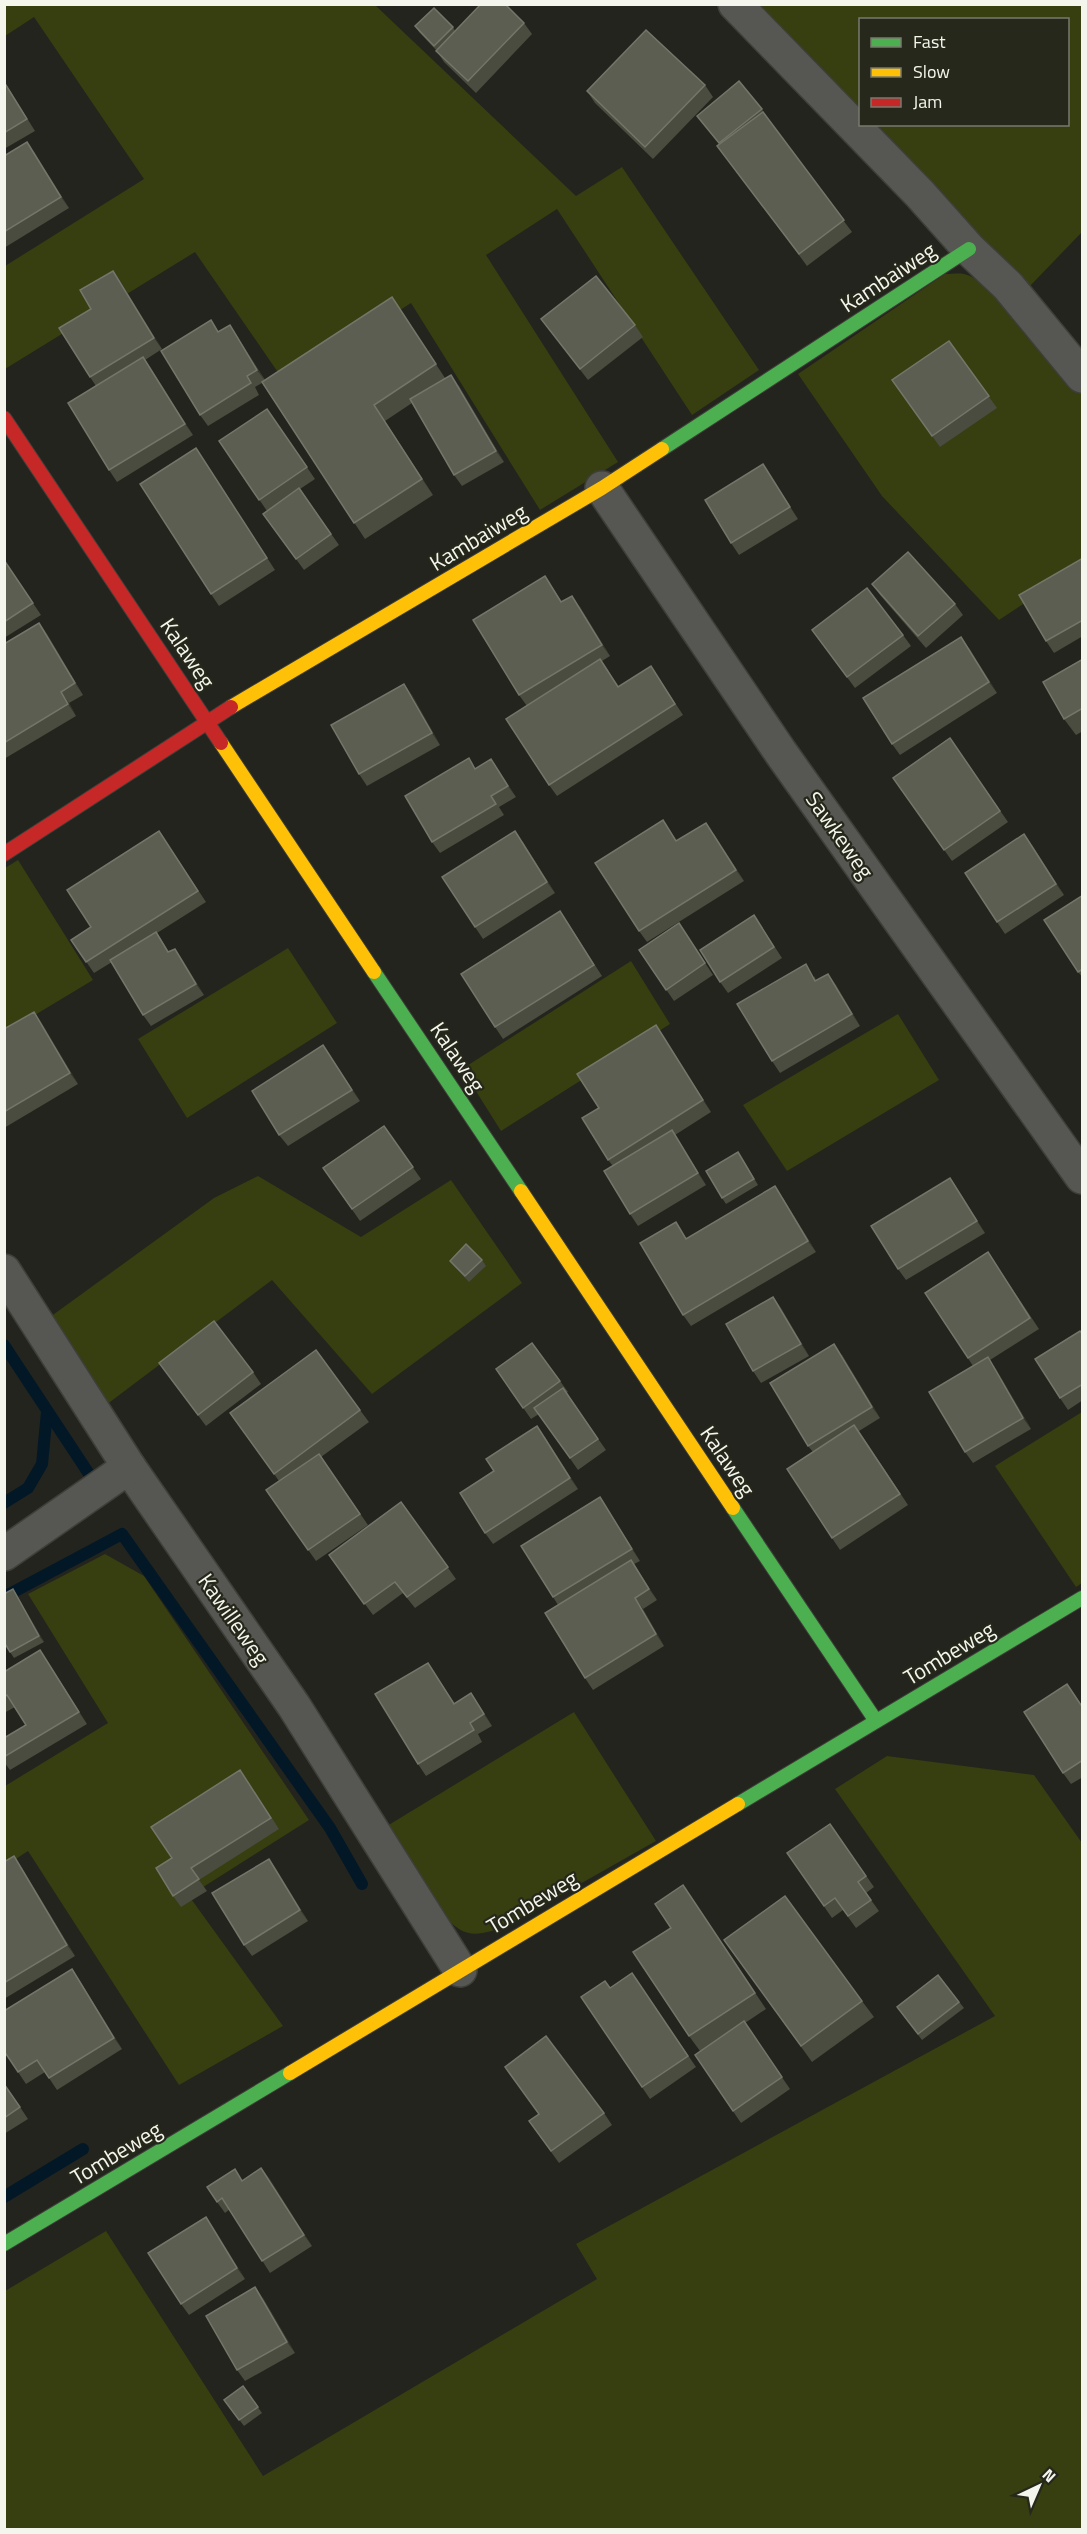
<svg xmlns="http://www.w3.org/2000/svg" width="1087" height="2534" font-family="'Titillium Web',sans-serif">
<style>
.green{fill:#373e10}
.lines{fill:none;stroke-linecap:round;stroke-linejoin:round}
.stream{stroke:#031827;stroke-width:12}
.street-casing{stroke:#3e3f39;stroke-width:36}
.fast-casing{stroke:#3e3f39;stroke-width:16}
.slow-casing{stroke:#3e3f39;stroke-width:16}
.jam-casing{stroke:#3e3f39;stroke-width:16}
.street{stroke:#565752;stroke-width:33}
.fast{stroke:#4caf50;stroke-width:14}
.slow{stroke:#ffc107;stroke-width:14}
.jam{stroke:#c62828;stroke-width:14}
.wall{fill:#494c3e}
.shaded-wall{fill:#323429}
.building{fill:#5b5e51;stroke:#737669;stroke-width:1.5}
.labels{text-anchor:middle;stroke-width:4.5;stroke-linejoin:round;paint-order:stroke}
.street-label{font-size:22px;fill:#f4f6ed;stroke:#25281a}
</style>
<rect width="100%" height="100%" fill="#23241e"/>
<g class="green">
<path d="M4,5H375L576,196L622,167L759,370L692,415L557,209L486,255L618,462L540,510L411,303L286,384L195,252L5,369V266L144,179L34,17L5,36Z"/>
<path d="M753,5H1082V232L1029,287L870,125L1068,124V20H860V114Z"/>
<path d="M945,274C951,274 959,273 964,274C996,281 1059,365 1082,392V565L999,620L882,496L798,374Z"/>
<path d="M18,860L93,980L5,1033V868Z"/>
<path d="M288,948L337,1023L187,1118L138,1039Z"/>
<path d="M631,961L670,1024L501,1131L462,1069Z"/>
<path d="M898,1014L939,1080L787,1171L743,1105Z"/>
<path d="M258,1176L361,1237L451,1180L522,1283L372,1394L272,1280L106,1405L50,1317L214,1198Z"/>
<path d="M1082,1412V1583L1076,1587L995,1466Z"/>
<path d="M105,1554L144,1576L309,1820L189,1896L283,2026L179,2085L28,1851L5,1866V1786L108,1723L28,1594Z"/>
<path d="M574,1712L656,1841L504,1927C489,1932 473,1938 459,1929C434,1913 404,1853 387,1826Z"/>
<path d="M887,1756L1034,1775L1082,1843V2529H5V2291L106,2231L263,2476L597,2279L576,2244L995,2016L835,1789Z"/>
</g>
<g class="lines">
<g class="stream">
<path d="M4,1345L95,1483"/>
<path d="M4,1503L28,1488L42,1464L47,1412"/>
<path d="M4,1597L122,1534L330,1828L362,1884"/>
<path d="M4,2197L83,2149"/>
</g>
<g class="street-casing">
<g id="street">
<path d="M735,4L920,194L969,249L1008,286L1082,376"/>
<path d="M602,488L781,753L1082,1177"/>
<path d="M4,1271L129,1467L294,1706L460,1970"/>
<path d="M4,1554L129,1467"/>
</g>
</g>
<g class="fast-casing">
<g id="fast">
<path d="M662,449L969,249"/>
<path d="M374,972L521,1191"/>
<path d="M733,1508L876,1721"/>
<path d="M738,1804L1082,1598"/>
<path d="M4,2244L290,2073"/>
</g>
</g>
<g class="slow-casing">
<g id="slow">
<path d="M231,707L602,488L662,449"/>
<path d="M221,743L374,972"/>
<path d="M521,1191L733,1508"/>
<path d="M290,2073L738,1804"/>
</g>
</g>
<g class="jam-casing">
<g id="jam">
<path d="M4,418L221,743"/>
<path d="M4,854L231,707"/>
</g>
</g>
<use href="#street" class="street"/>
<use href="#fast" class="fast"/>
<use href="#slow" class="slow"/>
<use href="#jam" class="jam"/>
</g>
<g class="wall">
<path d="M524,23L532,34L476,93L444,62L436,50L419,32L415,26L453,27L455,31Z"/>
<path d="M4,81L35,131L4,149Z"/>
<path d="M705,85L713,97L653,159L595,103L587,91Z"/>
<path d="M762,109L765,115L852,232L807,266L726,157L717,146L720,144L697,116Z"/>
<path d="M27,142L69,208L4,248V156Z"/>
<path d="M113,271L162,349L145,360L193,435L117,482L109,470L96,386L90,377L91,309Z"/>
<path d="M392,297L445,378L459,386L504,462L462,486L454,475L412,403L385,421L433,495L365,539L262,383L255,387L259,395L208,426L200,415L220,331L230,325L265,380Z"/>
<path d="M541,319L635,325L643,337L588,380Z"/>
<path d="M949,341L997,408L940,447L892,380Z"/>
<path d="M267,409L315,479L300,489L339,545L304,570L263,514L267,511L219,441Z"/>
<path d="M196,448L275,570L219,606L211,594Z"/>
<path d="M763,464L798,519L739,555L731,543Z"/>
<path d="M1083,558V636L1054,653L1046,641Z"/>
<path d="M4,560L41,615L4,638Z"/>
<path d="M545,576L562,602L580,607L610,656L602,661L619,687L651,666L683,715L557,796L549,785L527,706L519,695Z"/>
<path d="M872,584L955,604L963,615L926,648L880,595Z"/>
<path d="M39,623L47,634L83,695L69,703L76,716L4,759V644Z"/>
<path d="M812,630L903,635L911,646L855,688Z"/>
<path d="M969,648L997,693L900,755L892,744Z"/>
<path d="M1083,659V731L1076,735L1064,719Z"/>
<path d="M404,684L412,695L440,745L367,786L359,774Z"/>
<path d="M950,738L1008,822L952,861L893,778Z"/>
<path d="M491,759L516,797L499,807L504,815L440,853L432,842L476,768Z"/>
<path d="M714,834L744,881L647,942L639,931L677,840Z"/>
<path d="M523,842L555,893L483,939L475,927Z"/>
<path d="M167,843L206,902L157,933L169,952L175,949L204,995L151,1026L143,1015L112,962L94,973L71,940L91,927Z"/>
<path d="M1032,845L1064,895L1005,934L997,922Z"/>
<path d="M1083,895V978L1078,972Z"/>
<path d="M754,915L782,958L728,993L720,982Z"/>
<path d="M568,923L602,976L503,1039L495,1027Z"/>
<path d="M679,923L713,975L674,1001L639,950Z"/>
<path d="M828,974L836,985L860,1026L780,1073L772,1061L814,976L816,980Z"/>
<path d="M34,1012L78,1084L4,1128V1029Z"/>
<path d="M656,1025L711,1112L675,1135L706,1185L638,1226L630,1214L613,1166L608,1160L599,1108Z"/>
<path d="M331,1057L360,1101L288,1146L279,1135Z"/>
<path d="M384,1126L421,1179L360,1221L323,1168Z"/>
<path d="M742,1158L758,1185L726,1204L722,1198Z"/>
<path d="M950,1178L985,1233L906,1280L898,1269Z"/>
<path d="M783,1198L816,1252L691,1326L683,1315L687,1238Z"/>
<path d="M482,1260L486,1266L469,1282L454,1266L450,1261Z"/>
<path d="M996,1264L1039,1329L990,1360L996,1369L1031,1429L973,1463L965,1452L973,1366L925,1293Z"/>
<path d="M773,1297L781,1308L809,1356L761,1383L753,1371Z"/>
<path d="M1083,1335V1400L1068,1410L1060,1398Z"/>
<path d="M842,1355L880,1418L859,1431L908,1505L840,1550L832,1538L813,1452L808,1446Z"/>
<path d="M159,1363L253,1372L261,1384L206,1426Z"/>
<path d="M496,1369L560,1381L568,1392L566,1393L606,1450L578,1470L539,1414L531,1419Z"/>
<path d="M360,1410L369,1422L321,1457L368,1525L316,1561L266,1490L279,1481L230,1413Z"/>
<path d="M545,1437L578,1489L493,1544L485,1533Z"/>
<path d="M600,1497L640,1561L634,1564L657,1600L643,1609L664,1646L593,1690L585,1678L558,1605L553,1597Z"/>
<path d="M401,1502L456,1579L415,1608L403,1593L373,1615L329,1555Z"/>
<path d="M13,1589L44,1642L14,1658L10,1652Z"/>
<path d="M40,1650L87,1724L10,1770L4,1762V1738L26,1725L15,1707L4,1713V1672Z"/>
<path d="M428,1663L455,1704L479,1705L492,1726L478,1734L482,1742L426,1776L418,1764Z"/>
<path d="M1067,1684L1083,1707V1777L1071,1784L1063,1773Z"/>
<path d="M248,1781L279,1829L199,1880L207,1891L181,1907L173,1896L172,1858Z"/>
<path d="M830,1824L874,1887L866,1893L879,1911L856,1928L843,1910L832,1918L787,1853Z"/>
<path d="M269,1859L308,1921L252,1956L244,1945Z"/>
<path d="M4,1862L22,1868L75,1956L4,1999Z"/>
<path d="M683,1885L766,2009L745,2023L790,2089L741,2123L695,2055L700,2051L689,2036L671,1928Z"/>
<path d="M724,1940L862,2001L874,2017L812,2062Z"/>
<path d="M632,1973L696,2067L650,2099L581,1997L610,1988Z"/>
<path d="M938,1975L964,2008L922,2040L897,2007Z"/>
<path d="M80,1981L122,2049L57,2090L45,2072L26,2084L18,2072Z"/>
<path d="M4,2083L28,2119L4,2134Z"/>
<path d="M604,2113L612,2125L559,2163L529,2121Z"/>
<path d="M261,2168L312,2246L270,2273L230,2209L225,2213L217,2202L242,2180Z"/>
<path d="M206,2217L245,2279L189,2315L181,2304Z"/>
<path d="M263,2298L295,2353L245,2381L237,2370Z"/>
<path d="M243,2386L262,2413L244,2426L224,2400Z"/>
</g>
<g class="shaded-wall">
<path d="M27,142L35,153L69,208L61,197Z"/>
<path d="M113,271L121,282L162,349L154,338Z"/>
<path d="M230,325L238,337L265,381L257,370Z"/>
<path d="M143,357L151,368L193,435L185,424Z"/>
<path d="M451,375L459,386L504,462L496,451Z"/>
<path d="M374,405L385,421L433,495L422,479Z"/>
<path d="M763,464L771,476L798,519L790,507Z"/>
<path d="M572,596L580,607L610,656L602,645Z"/>
<path d="M39,623L47,634L83,695L75,683Z"/>
<path d="M961,637L969,648L997,693L989,682Z"/>
<path d="M404,684L412,695L440,745L432,733Z"/>
<path d="M61,692L69,703L76,716L68,704Z"/>
<path d="M491,759L499,770L516,797L508,786Z"/>
<path d="M706,823L714,834L744,881L736,870Z"/>
<path d="M515,831L523,842L555,893L547,882Z"/>
<path d="M1024,834L1032,845L1064,895L1056,884Z"/>
<path d="M175,949L183,960L204,995L196,984Z"/>
<path d="M828,974L836,985L860,1026L852,1014Z"/>
<path d="M34,1012L42,1023L78,1084L70,1073Z"/>
<path d="M656,1025L664,1036L711,1112L703,1100Z"/>
<path d="M323,1045L331,1057L360,1101L352,1090Z"/>
<path d="M672,1130L680,1142L706,1185L698,1173Z"/>
<path d="M950,1178L958,1189L985,1233L977,1221Z"/>
<path d="M775,1186L783,1198L816,1252L808,1241Z"/>
<path d="M773,1297L781,1308L809,1356L801,1344Z"/>
<path d="M834,1344L842,1355L880,1418L872,1407Z"/>
<path d="M988,1357L996,1369L1031,1429L1023,1418Z"/>
<path d="M537,1426L545,1437L578,1489L570,1478Z"/>
<path d="M600,1497L608,1509L640,1561L632,1549Z"/>
<path d="M631,1560L639,1572L657,1600L649,1589Z"/>
<path d="M13,1589L17,1595L44,1642L39,1636Z"/>
<path d="M635,1598L643,1609L664,1646L656,1634Z"/>
<path d="M40,1650L48,1662L87,1724L79,1712Z"/>
<path d="M471,1693L479,1705L492,1726L484,1714Z"/>
<path d="M14,1856L22,1868L75,1956L67,1945Z"/>
<path d="M269,1859L277,1870L308,1921L300,1910Z"/>
<path d="M72,1969L80,1981L122,2049L114,2038Z"/>
<path d="M261,2168L270,2179L312,2246L304,2235Z"/>
<path d="M206,2217L214,2228L245,2279L237,2268Z"/>
<path d="M255,2287L263,2298L295,2353L287,2342Z"/>
</g>
<g class="building">
<path d="M481,4H505L524,23L468,81L436,51Z"/>
<path d="M434,8L453,27L434,46L415,26Z"/>
<path d="M646,30L705,85L645,147L587,91Z"/>
<path d="M739,81L762,109L719,143L697,116Z"/>
<path d="M4,82L27,119L4,133Z"/>
<path d="M763,112L844,220L799,254L717,146Z"/>
<path d="M27,142L61,197L4,232V156Z"/>
<path d="M113,271L154,338L90,377L59,328L91,309L80,290Z"/>
<path d="M596,276L635,325L580,369L541,319Z"/>
<path d="M392,297L436,364L374,405L422,479L354,523L262,382Z"/>
<path d="M211,320L218,332L230,325L257,370L247,376L251,383L200,415L161,351Z"/>
<path d="M949,341L989,396L932,436L892,380Z"/>
<path d="M143,357L185,424L109,470L68,403Z"/>
<path d="M451,375L496,451L454,475L410,399Z"/>
<path d="M267,409L307,467L259,500L219,441Z"/>
<path d="M196,448L267,558L211,594L140,484Z"/>
<path d="M763,464L790,507L731,543L705,500Z"/>
<path d="M299,488L331,534L296,559L263,514Z"/>
<path d="M908,552L955,604L918,636L872,584Z"/>
<path d="M1083,558V620L1046,641L1019,595Z"/>
<path d="M4,560L33,603L4,622Z"/>
<path d="M545,576L561,602L572,596L602,645L519,695L473,620Z"/>
<path d="M867,588L903,635L847,677L812,630Z"/>
<path d="M39,623L75,683L61,692L68,704L4,743V644Z"/>
<path d="M961,637L989,682L892,744L863,698Z"/>
<path d="M600,659L618,687L651,666L675,704L549,785L506,719Z"/>
<path d="M1083,659V708L1064,719L1043,682Z"/>
<path d="M404,684L432,733L359,774L331,725Z"/>
<path d="M950,738L1000,811L944,850L893,778Z"/>
<path d="M469,758L475,769L491,759L508,786L491,796L496,804L432,842L405,796Z"/>
<path d="M663,820L676,841L706,823L736,870L639,931L595,863Z"/>
<path d="M159,831L198,891L86,962L71,940L91,927L67,890Z"/>
<path d="M515,831L547,882L475,927L442,877Z"/>
<path d="M1024,834L1056,884L997,922L965,873Z"/>
<path d="M1083,895V969L1078,972L1044,920Z"/>
<path d="M560,911L594,965L495,1027L461,974Z"/>
<path d="M754,915L774,947L720,982L700,950Z"/>
<path d="M679,923L705,963L666,990L639,950Z"/>
<path d="M156,932L168,952L175,949L196,984L143,1015L110,960Z"/>
<path d="M806,964L815,981L828,974L852,1014L772,1061L737,1004Z"/>
<path d="M34,1012L70,1073L4,1112V1029Z"/>
<path d="M656,1025L703,1100L608,1160L582,1118L599,1108L577,1074Z"/>
<path d="M323,1045L352,1090L279,1135L252,1091Z"/>
<path d="M384,1126L413,1167L352,1209L323,1168Z"/>
<path d="M672,1130L698,1173L630,1214L604,1171Z"/>
<path d="M738,1152L754,1179L722,1198L706,1171Z"/>
<path d="M950,1178L977,1221L898,1269L871,1226Z"/>
<path d="M775,1186L808,1241L683,1315L640,1243L676,1222L686,1239Z"/>
<path d="M466,1244L482,1260L465,1276L450,1261Z"/>
<path d="M988,1252L1030,1318L968,1358L925,1293Z"/>
<path d="M773,1297L801,1344L753,1371L726,1324Z"/>
<path d="M214,1321L253,1372L198,1415L159,1363Z"/>
<path d="M1080,1331L1083,1335V1384L1060,1398L1035,1359Z"/>
<path d="M532,1343L560,1381L523,1408L496,1369Z"/>
<path d="M834,1344L872,1407L808,1446L770,1383Z"/>
<path d="M316,1350L360,1410L274,1474L230,1413Z"/>
<path d="M988,1357L1023,1418L965,1452L929,1392Z"/>
<path d="M563,1388L598,1439L570,1458L534,1408Z"/>
<path d="M854,1425L900,1494L832,1538L787,1469Z"/>
<path d="M537,1426L570,1478L485,1533L460,1493L494,1471L486,1459Z"/>
<path d="M319,1454L360,1514L308,1550L266,1490Z"/>
<path d="M600,1497L632,1549L553,1597L521,1546Z"/>
<path d="M401,1502L448,1567L407,1597L395,1582L364,1604L329,1555Z"/>
<path d="M631,1560L649,1589L635,1598L656,1634L585,1678L545,1613Z"/>
<path d="M13,1589L39,1636L10,1652L4,1642V1594Z"/>
<path d="M40,1650L79,1712L4,1757V1738L26,1725L7,1695L4,1697V1672Z"/>
<path d="M428,1663L454,1704L471,1693L484,1714L470,1723L474,1730L418,1764L375,1694Z"/>
<path d="M1067,1684L1083,1708V1760L1063,1773L1024,1712Z"/>
<path d="M240,1770L271,1818L191,1868L199,1879L173,1896L156,1868L172,1858L151,1827Z"/>
<path d="M830,1824L866,1876L858,1882L871,1900L848,1916L835,1898L824,1906L787,1853Z"/>
<path d="M14,1856L67,1945L4,1983V1862Z"/>
<path d="M269,1859L300,1910L244,1945L212,1893Z"/>
<path d="M683,1885L755,1993L689,2036L633,1952L671,1928L655,1904Z"/>
<path d="M785,1896L862,2001L801,2046L724,1940Z"/>
<path d="M72,1969L114,2038L49,2078L37,2060L18,2072L4,2051V2011Z"/>
<path d="M632,1973L688,2056L642,2087L581,1997L605,1981L610,1988Z"/>
<path d="M938,1975L959,2002L918,2034L897,2007Z"/>
<path d="M744,2021L782,2077L733,2111L695,2055Z"/>
<path d="M546,2036L604,2113L551,2151L529,2121L539,2114L505,2067Z"/>
<path d="M4,2084L20,2107L4,2118Z"/>
<path d="M261,2168L304,2235L262,2261L222,2198L217,2202L207,2187L235,2169L242,2181Z"/>
<path d="M206,2217L237,2268L181,2304L148,2253Z"/>
<path d="M255,2287L287,2342L237,2370L206,2316Z"/>
<path d="M243,2386L258,2407L239,2420L224,2400Z"/>
</g>
<g class="labels">
<g class="street-label">
<text transform="translate(888 277) rotate(-33)" y="8">Kambaiweg</text>
<text transform="translate(478 537) rotate(-31)" y="8">Kambaiweg</text>
<text transform="translate(188 653) rotate(56)" y="8">Kalaweg</text>
<text transform="translate(840 835) rotate(55)" y="8">Sawkeweg</text>
<text transform="translate(458 1057) rotate(56)" y="8">Kalaweg</text>
<text transform="translate(728 1461) rotate(56)" y="8">Kalaweg</text>
<text transform="translate(234 1619) rotate(55)" y="8">Kawilleweg</text>
<text transform="translate(949 1653) rotate(-31)" y="8">Tombeweg</text>
<text transform="translate(532 1902) rotate(-31)" y="8">Tombeweg</text>
<text transform="translate(116 2153) rotate(-31)" y="8">Tombeweg</text>
</g>
</g>
<rect width="1087" height="2534" fill="none" stroke="#f4f6ed" stroke-width="12"/>
<rect x="859" y="18" width="210" height="108" fill="#25281a" stroke="#787a6e" stroke-width="1.5"/>
<rect x="871" y="38" width="30" height="9" fill="#4caf50" stroke="#787a6e" stroke-width="1.5"/>
<text x="913" y="48" font-size="18" fill="#f4f6ed">Fast</text>
<rect x="871" y="68" width="30" height="9" fill="#ffc107" stroke="#787a6e" stroke-width="1.5"/>
<text x="913" y="78" font-size="18" fill="#f4f6ed">Slow</text>
<rect x="871" y="98" width="30" height="9" fill="#c62828" stroke="#787a6e" stroke-width="1.5"/>
<text x="913" y="108" font-size="18" fill="#f4f6ed">Jam</text>
<g transform="translate(1039 2486) rotate(44)" stroke="#25281a" stroke-width="4.5" paint-order="stroke">
<path d="M0-4.5L10 22L0 15L-10 22Z" fill="#f4f6ed"/>
<text y="-9" font-size="16" font-weight="bold" text-anchor="middle" fill="#f4f6ed">N</text>
</g>
</svg>
